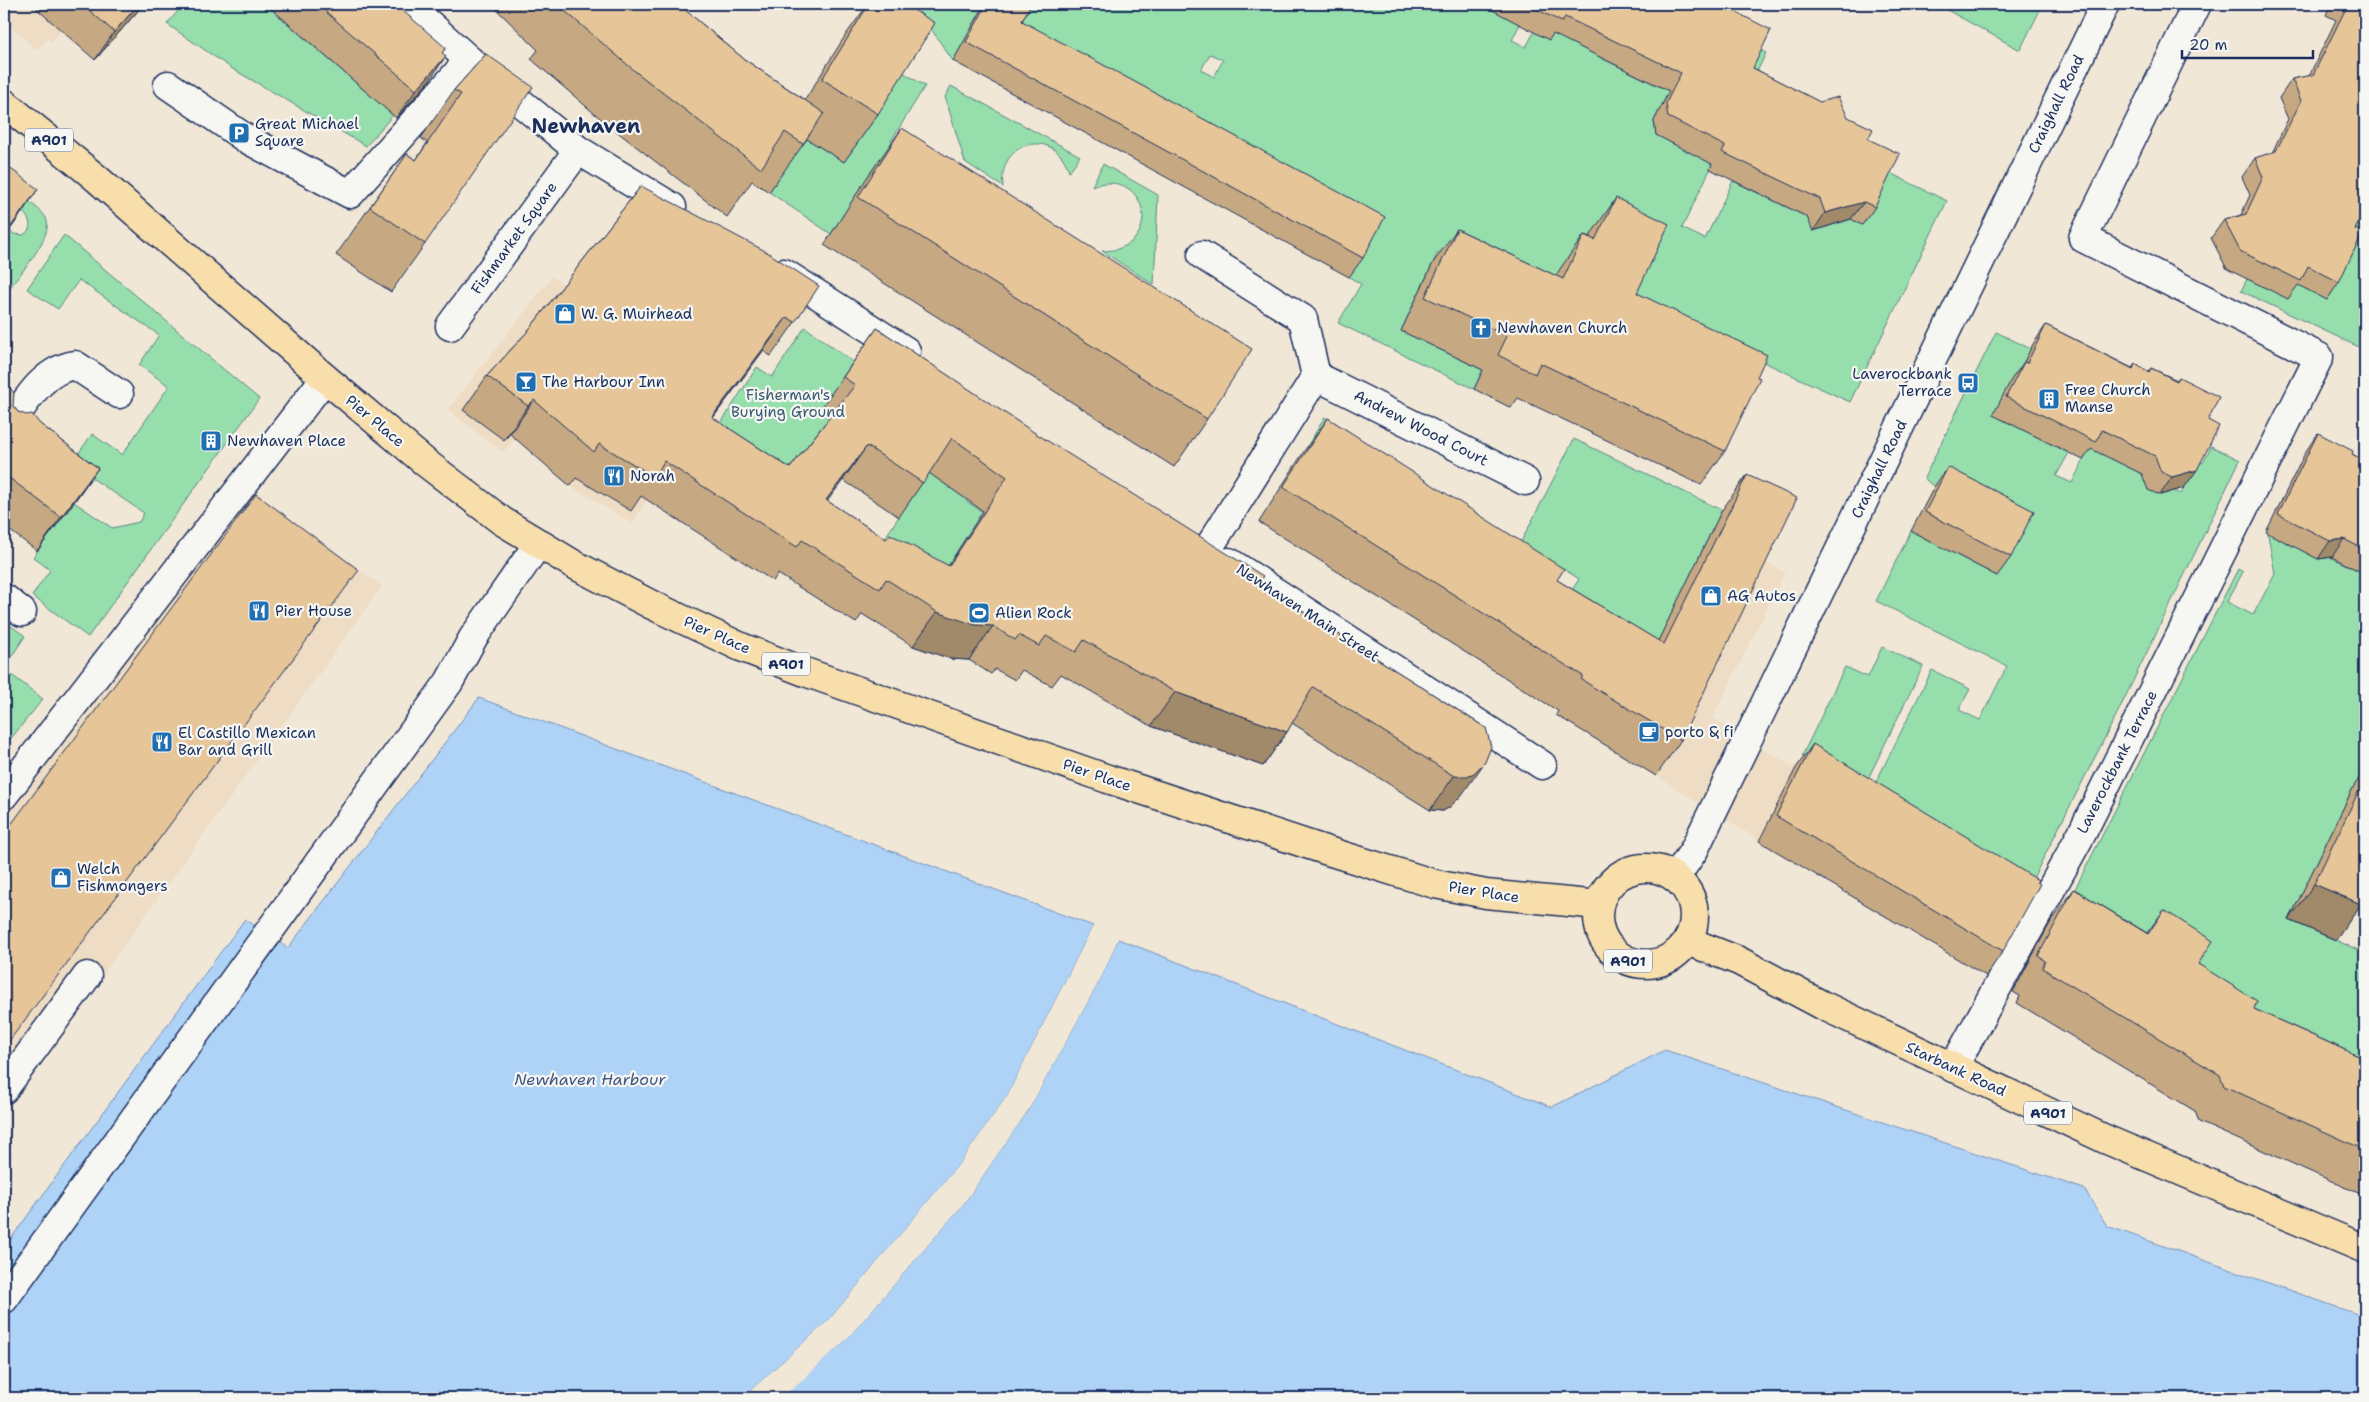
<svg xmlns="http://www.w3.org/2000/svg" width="2369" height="1402" font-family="'Shantell Sans',sans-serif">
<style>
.built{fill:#eeddc4}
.green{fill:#96deac;stroke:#588685;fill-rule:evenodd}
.water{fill:#aed3f7;stroke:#7391ba}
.pier{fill:#f1e7d7}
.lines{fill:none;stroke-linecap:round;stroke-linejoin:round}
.minor-casing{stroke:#1b2f5e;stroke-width:31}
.major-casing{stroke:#1b2f5e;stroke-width:31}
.minor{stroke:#f6f6f2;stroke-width:28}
.major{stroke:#f8deab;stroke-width:28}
.wall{fill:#c6a983;stroke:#1b2f5e;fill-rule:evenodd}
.shaded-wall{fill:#a18a6a;stroke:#1b2f5e}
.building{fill:#e6c598;stroke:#1b2f5e;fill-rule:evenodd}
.labels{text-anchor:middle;stroke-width:4.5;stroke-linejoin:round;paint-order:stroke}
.shield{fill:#f6f6f2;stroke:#5d6b8a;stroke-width:1}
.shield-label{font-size:14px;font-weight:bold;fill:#1b2f5e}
.street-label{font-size:15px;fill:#1b2f5e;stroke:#f6f6f2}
.poi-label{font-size:15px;fill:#1b2f5e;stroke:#f6f6f2;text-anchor:start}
.park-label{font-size:15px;fill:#3a5b72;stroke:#f6f6f2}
.water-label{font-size:16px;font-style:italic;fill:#405884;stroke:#f6f6f2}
.district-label{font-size:20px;font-weight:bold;fill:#1b2f5e;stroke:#f6f6f2}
</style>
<rect width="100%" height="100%" fill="#f1e7d7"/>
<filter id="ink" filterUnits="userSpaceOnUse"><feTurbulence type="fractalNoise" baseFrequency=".02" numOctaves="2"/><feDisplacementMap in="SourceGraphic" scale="10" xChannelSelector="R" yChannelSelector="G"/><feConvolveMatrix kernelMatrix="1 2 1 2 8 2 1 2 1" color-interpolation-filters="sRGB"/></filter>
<g filter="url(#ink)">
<g class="built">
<path d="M4,4H84L51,42L47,39L37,50L4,21Z"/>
<path d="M552,276L566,286L538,413L503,452L448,410Z"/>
<path d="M597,442L661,475L633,524L570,486Z"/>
<path d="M232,477L382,586L4,1113V781Z"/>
<path d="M1760,560L1785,572L1713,718L1860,807L1819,878L1605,744Z"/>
</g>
<g class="green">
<path d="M184,4H265L393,115L366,146L231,68L167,24Z"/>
<path d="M914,4H970L985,14L992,4H1484L1520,24L1512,40L1526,47L1534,32L1554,31L1601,58L1669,91L1654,121L1656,134L1675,145L1758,49L1766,53L1682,228L1705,239L1733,181L1807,217L1888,172L1947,201L1850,402L1625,298L1547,296L1467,266L1438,252L1401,331L1483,370L1474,389L1338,323L1361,284L1349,277L1371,237L976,21L953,61ZM1210,54L1223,60L1214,77L1201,70Z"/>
<path d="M1936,4H2043L2020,50Z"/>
<path d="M901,71L925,86L891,141L1064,252L869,176L831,234L769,192L806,138L844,162Z"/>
<path d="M951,86L1080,156L1069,172C1057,127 997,139 1003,187L965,162L945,97Z"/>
<path d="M1103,164L1158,195L1154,285L1102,251C1165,251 1150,166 1092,186Z"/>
<path d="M2365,170V350L2241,291L2247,279L2295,284L2342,247Z"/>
<path d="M4,184C14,191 41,208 46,218C55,235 19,275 9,289L4,285V238L10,230L14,234L23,235C33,229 31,221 24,213L19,212Z"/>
<path d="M64,235L259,399L88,637L32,596L50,570L33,557L74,502L112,528L139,522L144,513L71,464L92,434L122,455L169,386L139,365L159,335L79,280L58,309L27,289Z"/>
<path d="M805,327L853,362L836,423L766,502L703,451L757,367L772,377Z"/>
<path d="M1996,332L2031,349L1994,415L2069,453L2056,476L2072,483L2095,437L2147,477L2181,494L2198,461L2203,463L2211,446L2240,460L2116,716L2026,892L1873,788L1932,670L1970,689L1959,710L1980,720L2007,666L1876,601L1911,531L1997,576L1934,487L1924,478Z"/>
<path d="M1325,417L1521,542L1574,439L1722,510L1644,671L1550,625L1579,579L1562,568L1303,453Z"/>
<path d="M995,456L966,501L1014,532L974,525L936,584L879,547L928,472Z"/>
<path d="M2267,529C2299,546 2333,557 2365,574V791L2354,786L2289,920L2365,953V1107L2055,928L2238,569L2243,572L2227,602L2253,615L2275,574Z"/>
<path d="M4,621L25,636L4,668Z"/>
<path d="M1882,647L1923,666L1862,791L1802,756L1845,667L1868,677Z"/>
<path d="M4,669L43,699L4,747Z"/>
</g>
<g class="water">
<path d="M479,698L1093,926L1007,1096L960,1163L829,1320L742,1398H4V1248L245,919L288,948Z"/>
<path d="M1118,939L1552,1107L1665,1050L2084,1189L2107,1226L2365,1317V1398H782L847,1339L964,1203L1029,1109L1102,976Z"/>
</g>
<g class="pier">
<path d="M1093,926L1095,927L1009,1097L962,1165L830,1322L745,1398H742L829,1320L960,1163L1007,1096Z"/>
<path d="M1116,938L1118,939L1102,976L1029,1109L964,1203L847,1339L794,1388L780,1398L845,1337L962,1201L1027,1108L1100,975Z"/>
</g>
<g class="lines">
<g class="minor-casing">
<g id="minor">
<path d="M407,4L469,60L578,150L672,207"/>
<path d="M168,85L245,138L350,194L469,60"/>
<path d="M1202,255L1303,319L1316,376L1208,549"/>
<path d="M784,273L906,351"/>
<path d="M450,326L578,150"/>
<path d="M1316,376L1525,481"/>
<path d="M4,433C23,407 40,370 75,365L119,394"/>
<path d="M1229,562L1542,765"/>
<path d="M4,598L22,612"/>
<path d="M4,795L325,378"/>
<path d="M1675,878L1694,850L2105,4"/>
<path d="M1953,1068L2083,831L2319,357L2083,238L2197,4"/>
<path d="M4,1089L87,976"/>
<path d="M4,1299L449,682L473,638L538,544"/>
</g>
</g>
<g class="major-casing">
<g id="major">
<path d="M4,103L95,177L325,378L426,463L502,521L573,564L652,605L741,647L805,672L1108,779L1331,852L1435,884L1486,894L1599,905"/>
<circle cx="1646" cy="916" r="48"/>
<path d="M1688,941L1739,961L1822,1005L2105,1139L2365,1249"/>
</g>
</g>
<use href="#minor" class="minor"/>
<use href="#major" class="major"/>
</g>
<g class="wall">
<path d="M41,4H144L95,60L37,9Z"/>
<path d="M266,4H395L442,54L427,84L396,118Z"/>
<path d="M491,4H678L744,59L805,100L845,36L868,4H904L878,114L844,162L807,139L769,192L752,181L727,217L602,120L531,59L538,50Z"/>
<path d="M985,4H1031L1022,21L1363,258L1349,277L953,61Z"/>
<path d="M1484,4H1720L1753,68L1848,117L1868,139L1875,207L1862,225L1851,219L1813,231L1807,217L1710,169L1712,164L1656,135L1654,121L1669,91L1553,34L1549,40L1483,5Z"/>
<path d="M2331,4H2365L2355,229L2339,282L2327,300L2298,285L2288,299L2227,269L2211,238L2224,220L2241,215L2250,195L2242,177L2255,158L2272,153L2288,119L2279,98L2292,79L2309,76L2336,20L2326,15Z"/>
<path d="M486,54L425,244L391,292L336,255L407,154L416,160L427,143L421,138L454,90Z"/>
<path d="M902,128L1207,419L1174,467L824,245L868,176Z"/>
<path d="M641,186L795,322L771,356L763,351L713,418L790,468L829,418L819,411L877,328L1258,583L1486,728L1461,796L1450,807L1443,811L1430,810L1292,723L1287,732L1263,766L1151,726L1061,674L1052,686L1022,670L1015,680L995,669L991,674L969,660L951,659L913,646L862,614L856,623L778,574L773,581L641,496L631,511L576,478L570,486L510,434L504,440L463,410L487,376L527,332ZM929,473L983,511L948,566L886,539L827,501L843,480L899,517Z"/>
<path d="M1616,198L1637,293L1757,377L1725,451L1701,485L1518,398L1511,408L1474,389L1483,370L1401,331L1433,263L1457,229L1556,276L1560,269L1584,235L1590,237L1592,233Z"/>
<path d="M2046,325L2132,368L2135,364L2148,371L2151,368L2177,380L2179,377L2208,420L2184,488L2160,495L2148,490L2142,474L2091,449L2083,460L1993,415L2011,380L2024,362L2033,344Z"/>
<path d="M4,380L13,406L18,412L40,424L98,468L74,502L37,551L4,526Z"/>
<path d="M1328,418L1557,580L1658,641L1722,510L1747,475L1681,740L1656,776L1571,724L1556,715L1558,711L1259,522L1303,453Z"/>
<path d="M2318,433L2352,454L2365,461V574L2332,557L2318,559L2266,532L2306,451Z"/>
<path d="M1948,467L2011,557L1997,576L1911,531L1934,487Z"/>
<path d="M1813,744L2003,951L1986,976L1759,841L1796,768Z"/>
<path d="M2365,769V894L2361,904L2336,940L2289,920L2354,786Z"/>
<path d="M2074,889L2147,933L2164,910L2198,964L2254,1009L2365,1059V1196L2199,1122L2195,1111L2017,1003L2020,996L2013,992L2049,925Z"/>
</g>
<g class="shaded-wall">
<path d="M139,4H144L95,60L114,32Z"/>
<path d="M446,56L427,84L396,118L416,90Z"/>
<path d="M38,189L15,223L4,238V236Z"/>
<path d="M1864,202L1851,219L1813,231L1825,213Z"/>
<path d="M787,317L763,351L688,451L712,417Z"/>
<path d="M534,400L510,434L504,440L528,406Z"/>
<path d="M867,446L843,480L803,534L826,500Z"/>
<path d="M98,468L74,502L37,551L61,517Z"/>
<path d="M2197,470L2184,488L2160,495L2172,477Z"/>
<path d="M2344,539L2332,557L2318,559L2330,541Z"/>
<path d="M937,612L993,626L969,660L951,659L913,646Z"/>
<path d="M1175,692L1287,732L1263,766L1151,726Z"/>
<path d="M1485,762L1461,796L1450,807L1443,811L1430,810L1454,776Z"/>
<path d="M2314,884L2361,904L2336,940L2289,920Z"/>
</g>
<g class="building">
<path d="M82,4H139L114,32Z"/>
<path d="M317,4H395L446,48L442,53L446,56L416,90Z"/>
<path d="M572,4H678L744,59L824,113L803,144L785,132L761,169L636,72L565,11Z"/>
<path d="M869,4H904L935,23L878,114L822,79Z"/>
<path d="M987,4H1031L1022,21L1385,217L1363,258L966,42Z"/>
<path d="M1526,4H1720L1771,30L1753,68L1820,102L1838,97L1848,117L1873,129L1868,139L1900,154L1875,207L1864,202L1825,213L1820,199L1722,152L1725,146L1668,117L1666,103L1681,73L1565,17L1562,22Z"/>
<path d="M2348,4H2365V207L2355,229L2363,232L2339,282L2308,266L2301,281L2240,251L2224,220L2246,214L2263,177L2255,158L2276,151L2301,101L2292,79L2313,75Z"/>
<path d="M486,54L533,87L425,244L370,207L407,154L416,160L461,94L454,90Z"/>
<path d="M902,128L1252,349L1207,419L858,197Z"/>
<path d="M4,164L38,189L4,236Z"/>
<path d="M641,186L767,252L819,286L795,322L787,317L712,417L790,468L855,385L843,377L877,328L1035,433L1263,576L1258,583L1486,728L1491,747L1485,762L1474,773L1467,776H1454L1313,687L1287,732L1175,692L1084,640L1076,652L1046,636L1039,646L1019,635L1015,640L993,626L975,625L937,612L886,579L880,589L802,540L797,547L664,461L655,477L599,444L594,452L534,400L528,406L487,376L527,332ZM952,438L1007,477L949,566L890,534L886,539L826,500L867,446L923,483Z"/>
<path d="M1616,198L1669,224L1637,293L1767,355L1757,377L1760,378L1725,451L1540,363L1535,374L1498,355L1507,336L1425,297L1457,229L1563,279L1584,235L1595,240Z"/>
<path d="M2046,325L2133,369L2135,364L2149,372L2151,368L2177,381L2179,377L2219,397L2208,420L2219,426L2197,470L2172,477L2161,472L2155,456L2102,430L2096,442L2006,397L2024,362L2027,363Z"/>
<path d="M4,380L14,393L13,406L18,412L26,415L32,414L40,424L98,468L61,517L4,474Z"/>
<path d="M1328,418L1564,569L1557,580L1664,644L1747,475L1797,498L1681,740L1596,689L1581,679L1583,676L1283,487Z"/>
<path d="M2318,433L2353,451L2352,454L2365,461V550L2344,539L2330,541L2278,514Z"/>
<path d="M1948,467L2034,511L2011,557L1925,512Z"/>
<path d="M256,494L359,570L4,1048V834Z"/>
<path d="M1813,744L2038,880L2037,882L2040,884L2003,951L1776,816Z"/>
<path d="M2365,778V894L2361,904L2314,884Z"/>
<path d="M2074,889L2148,934L2164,910L2213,941L2198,964L2257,1001L2254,1009L2365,1059V1150L2224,1086L2220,1075L2042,968L2045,961L2038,956Z"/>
</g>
</g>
<defs>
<g id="parking-square" transform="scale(1.125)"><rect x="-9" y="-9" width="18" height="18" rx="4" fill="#1f6fb2" stroke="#f6f6f2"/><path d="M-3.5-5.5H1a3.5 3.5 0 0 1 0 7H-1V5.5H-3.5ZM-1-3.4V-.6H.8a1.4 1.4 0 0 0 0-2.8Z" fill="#fff"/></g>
<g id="shop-square" transform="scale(1.125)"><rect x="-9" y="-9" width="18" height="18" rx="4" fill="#1f6fb2" stroke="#f6f6f2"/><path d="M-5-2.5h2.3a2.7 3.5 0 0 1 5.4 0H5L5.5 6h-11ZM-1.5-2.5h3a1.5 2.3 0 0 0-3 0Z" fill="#fff"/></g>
<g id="church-square" transform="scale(1.125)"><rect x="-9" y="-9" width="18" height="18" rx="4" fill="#1f6fb2" stroke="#f6f6f2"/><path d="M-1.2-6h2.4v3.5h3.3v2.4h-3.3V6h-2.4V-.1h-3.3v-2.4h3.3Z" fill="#fff"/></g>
<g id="bar-square" transform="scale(1.125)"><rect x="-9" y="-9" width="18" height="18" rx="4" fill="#1f6fb2" stroke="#f6f6f2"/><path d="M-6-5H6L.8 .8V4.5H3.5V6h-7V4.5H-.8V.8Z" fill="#fff"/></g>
<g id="bus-square" transform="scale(1.125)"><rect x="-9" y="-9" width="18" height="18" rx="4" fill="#1f6fb2" stroke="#f6f6f2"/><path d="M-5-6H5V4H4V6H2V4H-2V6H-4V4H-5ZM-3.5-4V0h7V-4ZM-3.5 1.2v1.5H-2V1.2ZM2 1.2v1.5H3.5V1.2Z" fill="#fff"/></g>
<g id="building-square" transform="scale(1.125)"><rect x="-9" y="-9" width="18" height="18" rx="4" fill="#1f6fb2" stroke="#f6f6f2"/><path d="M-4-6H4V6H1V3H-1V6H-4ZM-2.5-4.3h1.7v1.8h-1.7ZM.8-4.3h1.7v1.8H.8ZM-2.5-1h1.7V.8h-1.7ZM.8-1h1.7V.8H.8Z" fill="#fff"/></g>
<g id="restaurant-square" transform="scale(1.125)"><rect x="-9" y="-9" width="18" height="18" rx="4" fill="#1f6fb2" stroke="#f6f6f2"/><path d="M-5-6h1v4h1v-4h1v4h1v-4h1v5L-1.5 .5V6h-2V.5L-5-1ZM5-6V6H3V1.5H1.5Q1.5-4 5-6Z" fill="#fff"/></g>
<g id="stadium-square" transform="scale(1.125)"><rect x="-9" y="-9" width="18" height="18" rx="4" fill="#1f6fb2" stroke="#f6f6f2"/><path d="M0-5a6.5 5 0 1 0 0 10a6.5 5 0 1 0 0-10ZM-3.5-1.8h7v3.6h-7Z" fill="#fff"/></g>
<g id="cafe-square" transform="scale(1.125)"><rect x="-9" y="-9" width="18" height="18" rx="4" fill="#1f6fb2" stroke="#f6f6f2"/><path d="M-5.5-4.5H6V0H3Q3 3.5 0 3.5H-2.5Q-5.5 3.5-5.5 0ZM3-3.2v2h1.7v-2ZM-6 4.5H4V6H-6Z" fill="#fff"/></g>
</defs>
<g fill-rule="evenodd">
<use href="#parking-square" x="239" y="133"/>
<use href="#shop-square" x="565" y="314"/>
<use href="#church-square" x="1481" y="328"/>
<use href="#bar-square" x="526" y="382"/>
<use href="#bus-square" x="1968" y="383"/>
<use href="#building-square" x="2049" y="399"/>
<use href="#building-square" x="211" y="441"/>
<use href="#restaurant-square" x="614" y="476"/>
<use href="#shop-square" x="1711" y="596"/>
<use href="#restaurant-square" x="259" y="611"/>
<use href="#stadium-square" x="979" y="613"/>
<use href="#cafe-square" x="1649" y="732"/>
<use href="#restaurant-square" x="162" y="742"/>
<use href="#shop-square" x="61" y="878"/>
</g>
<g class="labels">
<g class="shield">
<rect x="25" y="128.5" width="48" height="23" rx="4"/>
<rect x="762" y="652.5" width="48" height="23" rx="4"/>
<rect x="1604" y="949.5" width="48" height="23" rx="4"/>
<rect x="2024" y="1101.5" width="48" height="23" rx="4"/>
</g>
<g class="shield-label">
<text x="49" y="145">A901</text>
<text x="786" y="669">A901</text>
<text x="1628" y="966">A901</text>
<text x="2048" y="1118">A901</text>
</g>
<g class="street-label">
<text transform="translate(2056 104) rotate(-64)" y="5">Craighall Road</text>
<text transform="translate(514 238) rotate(-54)" y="5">Fishmarket Square</text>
<text transform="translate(375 421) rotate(40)" y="5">Pier Place</text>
<text transform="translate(1421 428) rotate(27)" y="5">Andrew Wood Court</text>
<text transform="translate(1879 469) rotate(-64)" y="5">Craighall Road</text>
<text transform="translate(1308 613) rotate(33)" y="5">Newhaven Main Street</text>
<text transform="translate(717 635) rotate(24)" y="5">Pier Place</text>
<text transform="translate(2117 762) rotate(-63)" y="5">Laverockbank Terrace</text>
<text transform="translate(1097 775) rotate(19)" y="5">Pier Place</text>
<text transform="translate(1484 892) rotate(9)" y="5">Pier Place</text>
<text transform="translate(1956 1069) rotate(25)" y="5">Starbank Road</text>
</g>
<g class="poi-label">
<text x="255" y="129">Great Michael<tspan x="255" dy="17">Square</tspan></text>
<text x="581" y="319">W. G. Muirhead</text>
<text x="1497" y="333">Newhaven Church</text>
<text x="1952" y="379" text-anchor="end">Laverockbank<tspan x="1952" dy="17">Terrace</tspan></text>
<text x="542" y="387">The Harbour Inn</text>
<text x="2065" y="395">Free Church<tspan x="2065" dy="17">Manse</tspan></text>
<text x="227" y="446">Newhaven Place</text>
<text x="630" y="481">Norah</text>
<text x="1727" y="601">AG Autos</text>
<text x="275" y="616">Pier House</text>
<text x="995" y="618">Alien Rock</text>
<text x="1665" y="737">porto &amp; fi</text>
<text x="178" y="738">El Castillo Mexican<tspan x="178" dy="17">Bar and Grill</tspan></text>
<text x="77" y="874">Welch<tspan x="77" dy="17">Fishmongers</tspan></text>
</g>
<g class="park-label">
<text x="788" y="400">Fisherman's<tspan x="788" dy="17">Burying Ground</tspan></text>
</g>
<g class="water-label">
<text x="590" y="1085">Newhaven Harbour</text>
</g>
<g class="district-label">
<text x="586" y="133">Newhaven</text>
</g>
</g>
<rect width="2369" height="1402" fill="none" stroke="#f6f6f2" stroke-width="20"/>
<rect x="10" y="10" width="2349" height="1382" fill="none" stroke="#1b2f5e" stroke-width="2" filter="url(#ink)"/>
<path d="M2182 50v8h131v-8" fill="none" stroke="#1b2f5e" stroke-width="2.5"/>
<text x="2189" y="50" font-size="15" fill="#1b2f5e" stroke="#f6f6f2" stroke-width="4" paint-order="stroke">20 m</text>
</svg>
